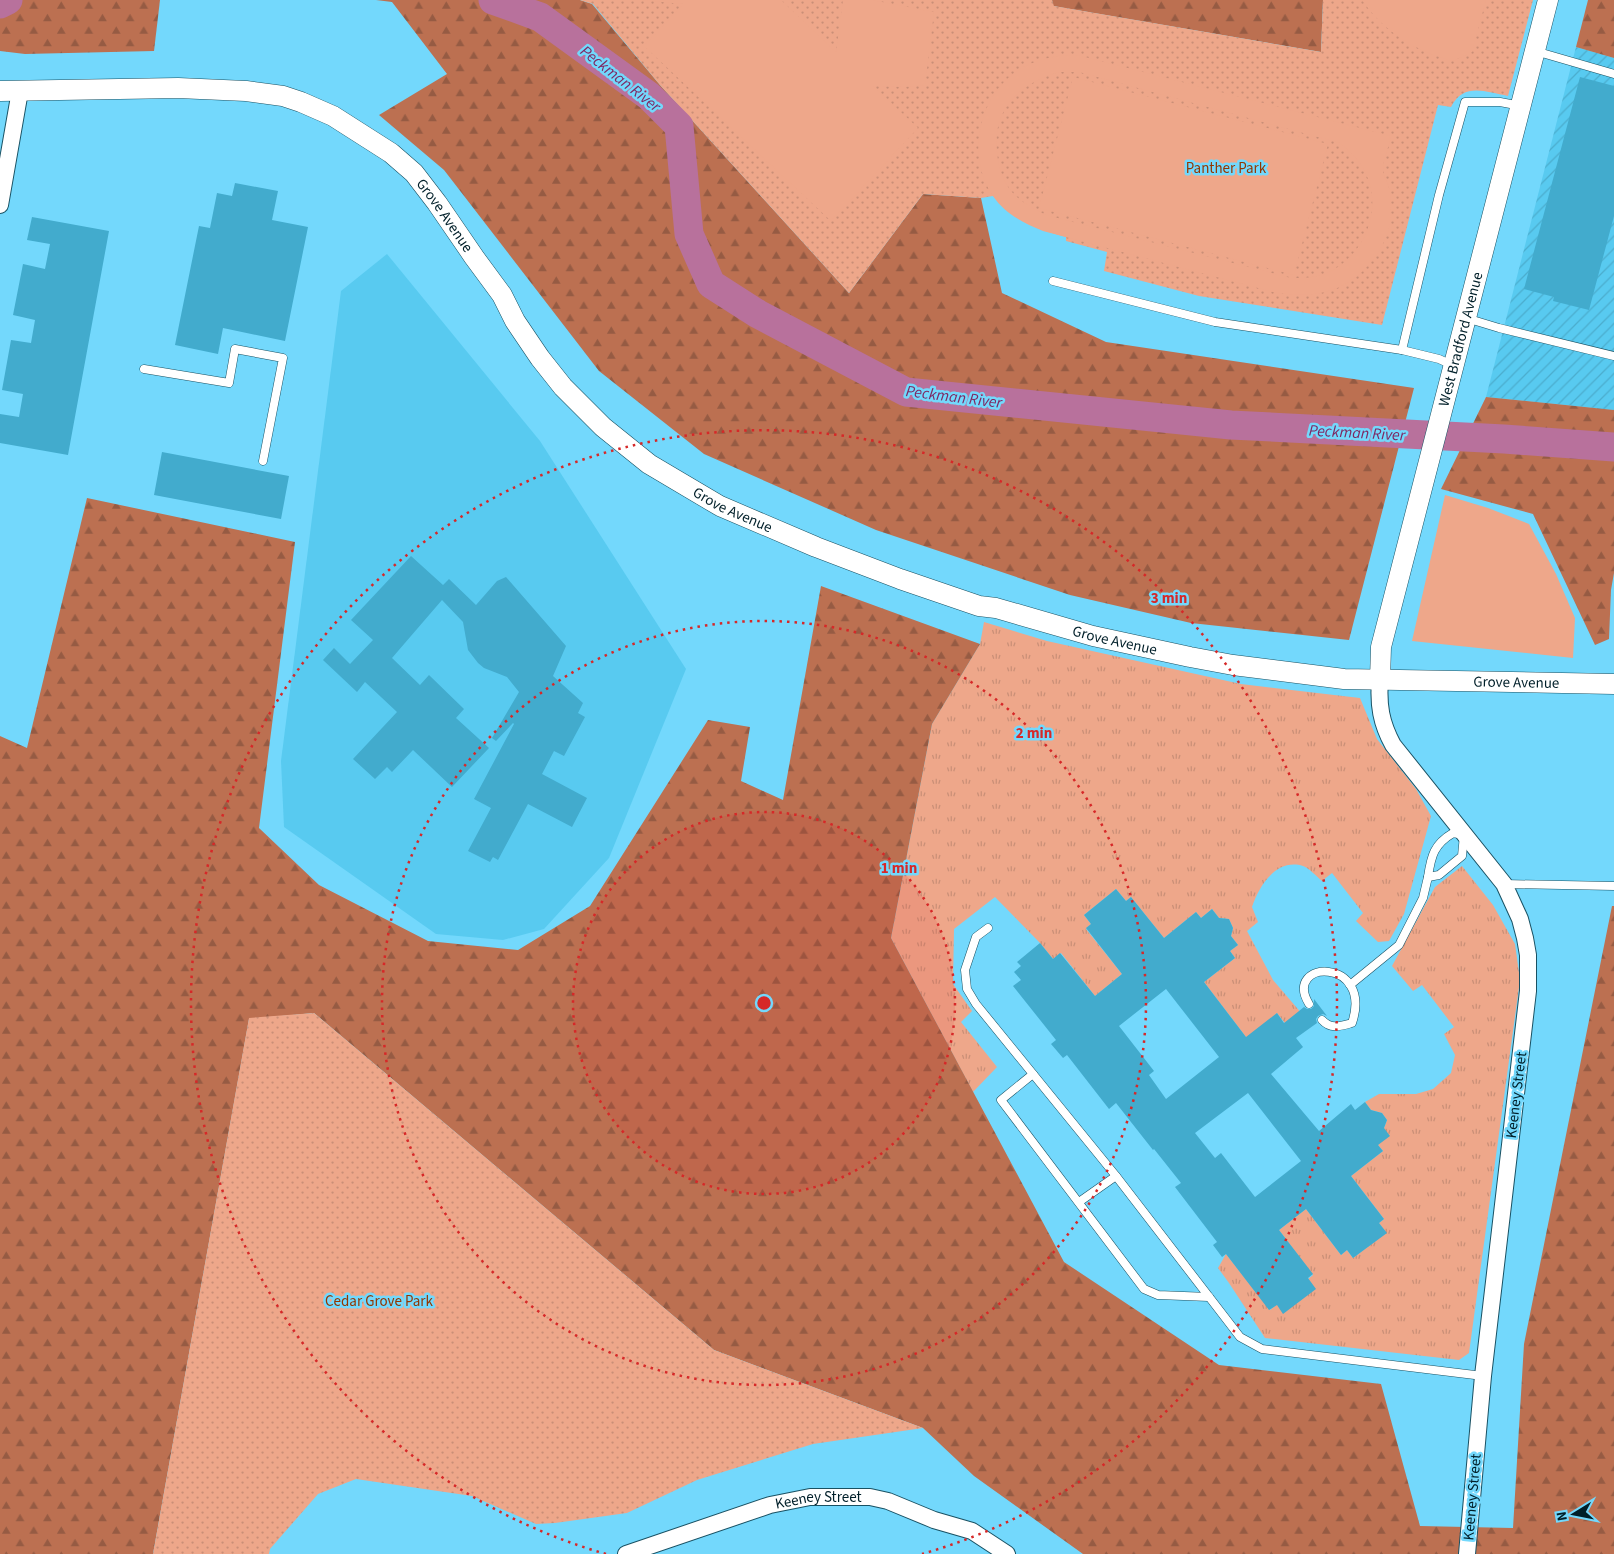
<svg xmlns="http://www.w3.org/2000/svg" width="1614" height="1554" font-family="'Source Sans 3',sans-serif">
<style>
.built{fill:#58caf0}
.industrial{fill:url(#industrial-furrows)}
.grass{fill:url(#grass-tufts)}
.forest{fill:url(#forest-firs)}
.park{fill:url(#park-dots)}
.pitch{fill:#eea78a;fill-rule:evenodd}
.lines{fill:none;stroke-linecap:round;stroke-linejoin:round}
.river{stroke:#b8719c;stroke-width:29}
.building{fill:#42abcd;fill-rule:evenodd}
.service-casing{stroke:#195163;stroke-width:9}
.minor-casing{stroke:#195163;stroke-width:18}
.tertiary-casing{stroke:#195163;stroke-width:21}
.service{stroke:#fff;stroke-width:8}
.minor{stroke:#fff;stroke-width:16}
.tertiary{stroke:#fff;stroke-width:20}
.ring{fill:none;stroke:#d62828;stroke-width:2.5;stroke-dasharray:2.5 5}
.labels{text-anchor:middle;stroke-width:5;stroke-linejoin:round;paint-order:stroke}
.park-label{font-size:15px;fill:#933600;stroke:#73d8fc}
.street-label{font-size:15px;fill:#001f29;stroke:#73d8fc}
.water-label{font-size:16px;font-style:italic;fill:#7e2862;stroke:#73d8fc}
.centre{fill:#d62828;stroke:#73d8fc;stroke-width:2.5}
.ring-label{font-size:15px;text-anchor:middle;font-weight:bold;fill:#d62828;stroke:#73d8fc;stroke-width:5;stroke-linejoin:round;paint-order:stroke}
</style>
<defs>
<pattern id="industrial-furrows" width="10" height="10" patternUnits="userSpaceOnUse" patternTransform="scale(1.25)"><rect width="10" height="10" fill="#58caf0"/><path d="M-1 1l2-2M0 10L10 0M9 11l2-2" fill="none" stroke="#4badce"/></pattern>
<pattern id="grass-tufts" width="24" height="20" patternUnits="userSpaceOnUse" patternTransform="scale(1.25)"><rect width="24" height="20" fill="#eea78a"/><path d="M3 7l-1-3M5 7V3M7 7l1-3M15 17l-1-3M17 17v-4M19 17l1-3" fill="none" stroke="#ca8f77"/></pattern>
<pattern id="forest-firs" width="22" height="20" patternUnits="userSpaceOnUse" patternTransform="scale(1.25)"><rect width="22" height="20" fill="#bc7051"/><path d="M5 1l3.5 6h-7zM16 11l3.5 6h-7z" fill="#965b43"/></pattern>
<pattern id="park-dots" width="8" height="8" patternUnits="userSpaceOnUse" patternTransform="scale(1.25)"><rect width="8" height="8" fill="#eea78a"/><path d="M2 2h.1M6 6h.1" fill="none" stroke="#ca8f77" stroke-width="1.8" stroke-linecap="round"/></pattern>
</defs>
<rect width="100%" height="100%" fill="#73d8fc"/>
<path class="built" d="M387,254L540,441L686,669L609,858L544,929L503,940L436,934L284,827L281,761L341,291Z"/>
<path class="industrial" d="M1576,47L1614,58V410L1486,397Z"/>
<g class="grass">
<path d="M984,622L1047,641L1241,684L1360,698L1377,739L1416,789L1431,816L1404,914L1389,941L1378,942L1356,921L1363,913L1332,873L1322,881C1316,876 1309,868 1303,866C1276,858 1259,886 1252,907L1258,922L1247,931L1273,980L1303,1015L1288,1027L1277,1013L1249,1041L1204,982L1235,958L1230,951L1238,945L1231,936L1233,928L1229,919L1219,918L1212,909L1201,918L1196,912L1164,938L1131,897L1126,901L1116,889L1084,915L1091,924L1086,929L1122,974L1095,996L1061,953L1053,959L1040,943L995,897L954,929L953,984L972,1011L961,1022L997,1067L973,1092L891,938L932,724L980,644Z"/>
<path d="M1462,866L1493,905L1515,944L1520,980L1469,1353L1459,1360L1265,1338L1229,1283L1218,1268L1226,1254L1270,1310L1313,1275L1279,1230L1306,1209L1341,1255L1347,1250L1353,1258L1386,1233L1379,1223L1384,1219L1351,1176L1383,1151L1378,1145L1387,1120L1382,1113L1371,1110L1365,1102L1379,1094H1416L1433,1089L1451,1073L1455,1055L1444,1034L1454,1027L1422,985L1413,991L1392,966L1435,887Z"/>
</g>
<g class="forest">
<path d="M0,0H160L154,51L25,54L0,51Z"/>
<path d="M376,0H580L592,4L660,85L849,293L923,194L981,198L1002,293L1106,342L1414,388L1349,640L1191,623L1070,595L876,530L704,454L599,371L444,170L379,115L447,74L392,2Z"/>
<path d="M1052,0H1323L1321,52L1053,6Z"/>
<path d="M1588,0H1614V58L1576,47Z"/>
<path d="M1486,397L1614,410V573L1611,590L1609,639L1595,645L1533,514L1441,489Z"/>
<path d="M87,498L295,542L259,828L319,885L428,941L518,950L590,906L708,720L750,727L741,781L783,800L821,586L980,644L932,724L891,938L1064,1262L1219,1365L1381,1384L1420,1526L1513,1528L1524,1344L1612,906H1614V1554H1083L974,1476L923,1428L714,1350L314,1013L249,1019L153,1554H0V736L27,748Z"/>
</g>
<g class="park">
<path d="M580,0H1052L1054,6L1321,52L1323,0H1533L1508,96C1485,92 1464,82 1451,107L1438,105L1382,325L1199,296L1104,271L1107,252L1066,241V237C1032,228 1017,222 993,196L981,198L923,194L849,293L660,85L593,4Z"/>
<path d="M314,1013L714,1350L923,1428L813,1444L697,1480L627,1513L555,1523L536,1524L472,1496L356,1479L318,1494L270,1549L269,1554H153L249,1018Z"/>
</g>
<g class="pitch">
<path d="M641,0H781L836,52L843,0H872L934,12L925,85L904,87L873,86L918,128L831,221L644,46L683,4Z"/>
<path d="M1362,0H1486L1472,52L1453,61C1415,51 1384,32 1362,0Z"/>
<path d="M1062,55L1081,56L1391,136C1389,147 1383,160 1383,170C1383,176 1388,182 1389,188C1392,198 1391,211 1390,222C1389,233 1383,245 1377,254C1351,291 1320,299 1277,293L1043,231C1024,223 1005,214 993,196C965,156 979,92 1022,68C1034,61 1048,58 1062,55ZM1059,72H1079L1340,143C1348,150 1356,157 1361,165C1386,203 1367,254 1329,272C1317,278 1304,278 1291,278L1046,215C1034,209 1019,201 1011,191C1002,179 998,165 997,152C992,109 1020,83 1059,72Z"/>
<path d="M1073,77L1328,144L1294,275L1039,208Z"/>
<path d="M1445,495L1488,508L1529,524L1556,574L1575,618L1573,658L1412,641Z"/>
</g>
<g class="lines">
<g class="river">
<path d="M493,0L540,17L649,96L679,126L689,234L711,284L758,314L906,392L1231,425L1504,439L1614,447"/>
<path d="M0,4L8,0"/>
</g>
</g>
<g class="building">
<path d="M1580,77L1614,86V216L1589,310L1553,301L1554,297L1524,289Z"/>
<path d="M235,183L278,191L272,220L308,227L285,341L223,328L218,354L175,345L199,226L210,228L217,193L232,196Z"/>
<path d="M32,217L109,231L68,455L0,443V414L19,417L23,394L2,390L11,340L31,343L35,320L13,315L23,264L45,269L50,244L27,240Z"/>
<path d="M162,452L289,476L281,519L154,495Z"/>
<path d="M411,556L443,585L449,579L476,605L497,581L506,577L566,646L553,676L583,703L578,713L585,717L564,756L554,751L542,774L587,798L572,827L528,804L498,860L493,857L490,862L468,851L491,808L474,799L514,724L513,723L496,741L492,738L519,692L507,677L484,668L478,663L468,650L463,622L442,600L392,658L420,685L429,675L464,709L456,718L489,748L452,787L413,750L392,772L387,767L375,779L353,759L397,712L365,682L357,692L323,660L334,648L350,664L373,640L351,620Z"/>
<path d="M1116,889L1126,901L1131,897L1164,938L1196,912L1201,918L1212,909L1219,918L1229,919L1233,928L1231,936L1238,945L1230,951L1235,958L1204,982L1246,1037L1277,1013L1284,1023L1304,1007L1307,1009H1311L1314,1006V999L1327,1016L1323,1014L1318,1016L1316,1019L1317,1023L1296,1038L1303,1047L1271,1074L1319,1131L1351,1104L1355,1110L1365,1102L1371,1110L1382,1113L1387,1120L1384,1128L1390,1136L1378,1145L1383,1151L1351,1176L1384,1219L1379,1223L1387,1233L1353,1258L1347,1250L1341,1255L1306,1209L1279,1230L1313,1274L1308,1278L1316,1289L1283,1314L1277,1305L1269,1310L1226,1254L1222,1257L1213,1245L1217,1242L1175,1187L1181,1183L1154,1149L1153,1150L1116,1103L1109,1109L1067,1055L1063,1058L1051,1044L1056,1040L1013,986L1021,980L1014,972L1021,966L1017,962L1040,943L1053,959L1060,953L1095,996L1122,974L1086,928L1091,924L1084,915ZM1166,989L1219,1057L1166,1099L1149,1075L1154,1071L1119,1026ZM1248,1093L1301,1161L1255,1197L1221,1153L1215,1158L1195,1133Z"/>
</g>
<g class="lines">
<g class="service-casing">
<g id="service">
<path d="M1535,51L1614,74"/>
<path d="M1053,281L1215,322L1402,350"/>
<path d="M1466,318L1499,328L1614,356"/>
<path d="M1452,365L1439,359L1402,350L1439,195L1465,102H1500L1521,106"/>
<path d="M144,369L229,383L235,349L283,358L263,461"/>
<path d="M1453,833L1464,835L1462,856L1439,875L1428,877C1431,856 1434,844 1453,833Z"/>
<path d="M1504,884L1614,886"/>
<path d="M988,928L976,937L965,970L967,989L976,1004L1116,1176L1240,1337L1262,1349L1483,1376"/>
<path d="M1350,985L1399,945L1423,898L1428,877"/>
<path d="M1309,1004C1282,959 1374,957 1352,1023C1341,1026 1331,1030 1322,1020"/>
<path d="M1033,1074L1001,1100L1144,1289L1158,1295L1209,1297"/>
<path d="M1079,1202L1116,1176"/>
</g>
</g>
<g class="minor-casing">
<g id="minor">
<path d="M0,205L20,91"/>
<path d="M1380,680C1378,705 1381,723 1393,745L1504,884L1520,919L1525,938L1528,955V991L1483,1376L1467,1554"/>
<path id="s1" d="M626,1554L770,1505L810,1497H870L888,1501L934,1520L972,1531L1007,1554"/>
</g>
</g>
<g class="tertiary-casing">
<g id="tertiary">
<path id="s2" d="M0,91L178,88L246,91L283,96L301,102L333,116L391,153L414,173L437,203L474,257L502,295L515,321L540,358L563,387L603,427L649,464L720,506L816,547L900,579L979,606L996,608L1093,636L1190,657L1233,665L1344,679L1614,684"/>
<path id="s3" d="M1380,680L1381,647L1548,0"/>
</g>
</g>
<use href="#service" class="service"/>
<use href="#minor" class="minor"/>
<use href="#tertiary" class="tertiary"/>
</g>
<circle cx="764" cy="1003" r="191" fill="#d62828" fill-opacity=".12"/>
<g class="ring">
<circle cx="764" cy="1003" r="191"/>
<circle cx="764" cy="1003" r="382"/>
<path d="M606 1554A573 573 0 1 1 922 1554"/>
</g>
<g class="labels">
<g class="park-label">
<text x="1226" y="173">Panther Park</text>
<text x="379" y="1306">Cedar Grove Park</text>
</g>
<g class="street-label">
<text dy="5" stroke="none"><textPath href="#s2" startOffset="489">Grove Avenue</textPath></text>
<text dy="5" stroke="none"><textPath href="#s3" startOffset="351">West Bradford Avenue</textPath></text>
<text dy="5" stroke="none"><textPath href="#s2" startOffset="909">Grove Avenue</textPath></text>
<text dy="5" stroke="none"><textPath href="#s2" startOffset="1314">Grove Avenue</textPath></text>
<text dy="5" stroke="none"><textPath href="#s2" startOffset="1719">Grove Avenue</textPath></text>
<text transform="translate(1516 1095) rotate(-83)" y="5">Keeney Street</text>
<text transform="translate(1472 1497) rotate(-85)" y="5">Keeney Street</text>
<text dy="5" stroke="none"><textPath href="#s1" startOffset="201">Keeney Street</textPath></text>
</g>
<g class="water-label">
<text transform="translate(621 78) rotate(38)" y="6">Peckman River</text>
<text transform="translate(954 396) rotate(7)" y="6">Peckman River</text>
<text transform="translate(1357 432) rotate(3)" y="6">Peckman River</text>
</g>
</g>
<circle cx="764" cy="1003" r="8" class="centre"/>
<g class="ring-label">
<text x="1169" y="603">3 min</text>
<text x="1034" y="738">2 min</text>
<text x="899" y="873">1 min</text>
</g>
<g transform="translate(1574 1514) rotate(260)" stroke="#73d8fc" stroke-width="4" paint-order="stroke">
<path d="M0-4L9 19L0 12L-9 19Z" fill="#001f29"/>
<text y="-8" font-size="14" font-weight="bold" text-anchor="middle" fill="#001f29">N</text>
</g>
</svg>
